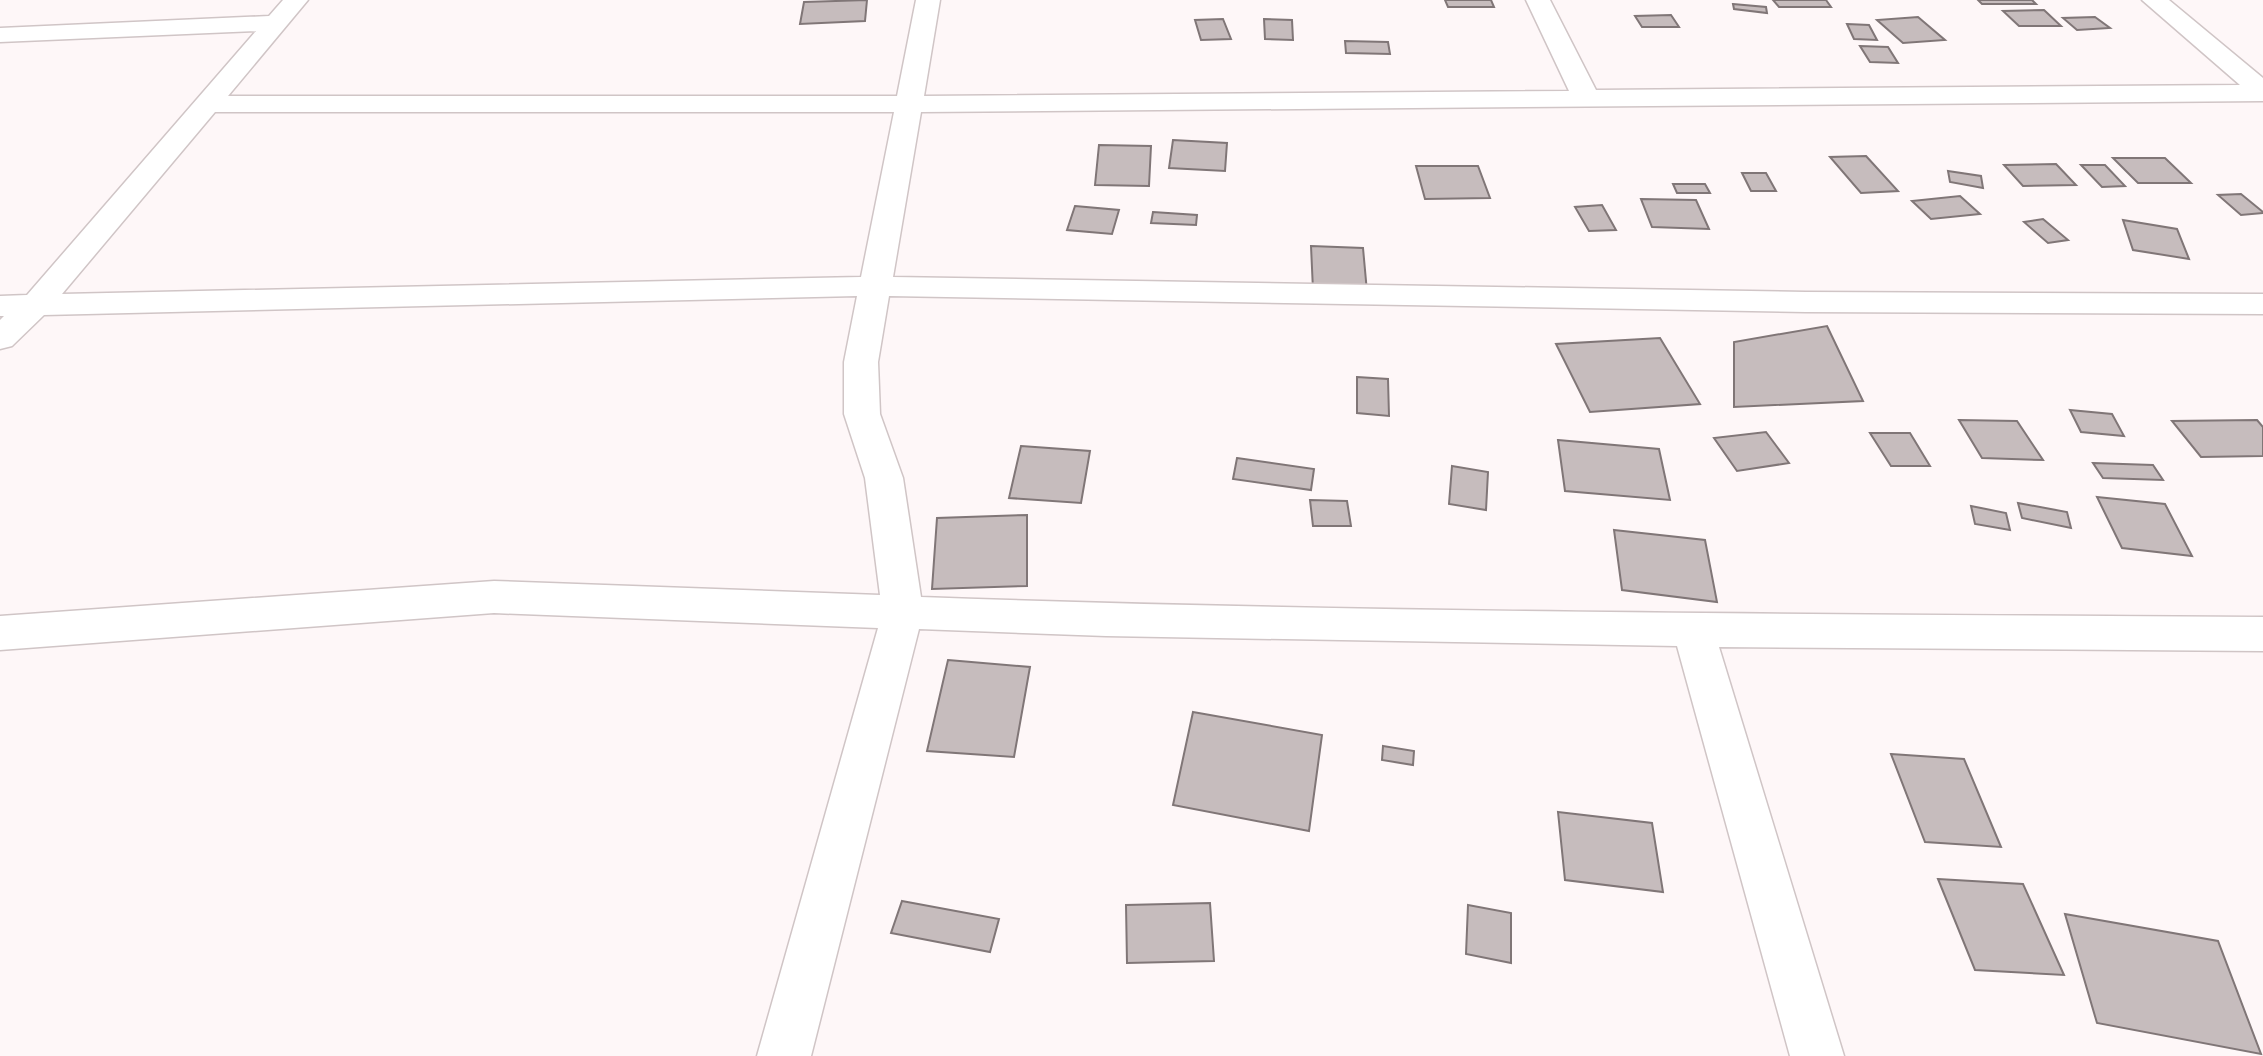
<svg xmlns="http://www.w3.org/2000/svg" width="2263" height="1056" font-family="'Fira Sans Condensed',sans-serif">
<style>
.building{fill:#c6bcbd;stroke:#807677;stroke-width:2}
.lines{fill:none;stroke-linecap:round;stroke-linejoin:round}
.minor-casing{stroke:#d0c5c6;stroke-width:3}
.minor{fill:#fff;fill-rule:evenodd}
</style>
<rect width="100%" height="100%" fill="#fef7f8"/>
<g class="building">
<path d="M867,0L865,21L800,24L804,2Z"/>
<path d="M1445,0H1491L1494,7H1448Z"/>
<path d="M1773,0H1826L1831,7H1779Z"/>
<path d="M1978,0H2032L2036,4H1982Z"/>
<path d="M1733,4L1766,7L1767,13L1734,9Z"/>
<path d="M2044,10L2061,26H2019L2003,11Z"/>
<path d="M1671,15L1679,27H1642L1635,16Z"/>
<path d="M1918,17L1945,40L1903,43L1877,20Z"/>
<path d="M2095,17L2110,28L2077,30L2063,18Z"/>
<path d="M1223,19L1231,39L1201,40L1195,20Z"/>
<path d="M1264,19L1292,20L1293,40L1265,39Z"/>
<path d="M1847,24L1869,25L1877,40L1854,39Z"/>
<path d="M1345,41L1388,42L1390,54L1346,53Z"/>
<path d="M1860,46L1888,47L1898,63L1870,62Z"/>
<path d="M1173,140L1227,143L1225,171L1169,168Z"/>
<path d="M1099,145L1151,146L1149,186L1095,185Z"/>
<path d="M1866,156L1898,191L1861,193L1830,157Z"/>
<path d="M2113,158H2165L2191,183H2138Z"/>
<path d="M2056,164L2076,185L2023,186L2004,165Z"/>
<path d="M2081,165H2105L2125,186L2102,187Z"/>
<path d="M1416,166H1478L1490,198L1425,199Z"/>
<path d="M1948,171L1981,176L1983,188L1950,182Z"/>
<path d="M1742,173H1766L1776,191H1751Z"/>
<path d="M1673,184H1705L1710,193H1677Z"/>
<path d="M2241,194L2263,212V213L2241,215L2218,195Z"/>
<path d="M1960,196L1980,214L1931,219L1912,201Z"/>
<path d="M1641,199L1696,200L1709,229L1652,227Z"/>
<path d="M1602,205L1616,230L1589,231L1575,207Z"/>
<path d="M1075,206L1119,210L1112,234L1067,230Z"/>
<path d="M1153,212L1197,215L1196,225L1151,223Z"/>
<path d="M2043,219L2068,240L2048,243L2024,222Z"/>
<path d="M2123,220L2177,229L2189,259L2133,250Z"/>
<path d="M1311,246L1363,248L1367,292L1313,290Z"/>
<path d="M1827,326L1863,401L1734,407V342Z"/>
<path d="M1660,338L1700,404L1590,412L1556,344Z"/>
<path d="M1357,377L1388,379L1389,416L1357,413Z"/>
<path d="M2070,410L2112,414L2124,436L2081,432Z"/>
<path d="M1959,420L2017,421L2043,460L1982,458Z"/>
<path d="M2257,420L2263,427V456L2201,457L2172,421Z"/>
<path d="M1766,432L1789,463L1737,471L1714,438Z"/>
<path d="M1870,433H1910L1930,466H1891Z"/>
<path d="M1558,440L1659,449L1670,500L1565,491Z"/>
<path d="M1021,446L1090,451L1081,503L1009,498Z"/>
<path d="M1237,458L1314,469L1311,490L1233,479Z"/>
<path d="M2093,463L2153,465L2163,480L2103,478Z"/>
<path d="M1452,466L1488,472L1486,510L1449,504Z"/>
<path d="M2097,497L2165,504L2192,556L2122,548Z"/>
<path d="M1310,500L1347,501L1351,526H1313Z"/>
<path d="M2018,503L2067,512L2071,528L2022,518Z"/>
<path d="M1971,506L2006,513L2010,530L1975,524Z"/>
<path d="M1027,515V586L932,589L937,518Z"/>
<path d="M1614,530L1705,540L1717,602L1622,590Z"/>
<path d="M948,660L1030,667L1014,757L927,751Z"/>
<path d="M1193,712L1322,735L1309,831L1173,805Z"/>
<path d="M1383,746L1414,751L1413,765L1382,760Z"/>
<path d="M1891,754L1964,759L2001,847L1925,842Z"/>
<path d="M1558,812L1652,823L1663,892L1565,880Z"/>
<path d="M1938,879L2023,884L2064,975L1975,970Z"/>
<path d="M902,901L999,919L990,952L891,933Z"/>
<path d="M1210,903L1214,961L1127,963L1126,905Z"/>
<path d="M1468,905L1511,913V963L1466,954Z"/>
<path d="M2065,914L2218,941L2261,1054L2097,1023Z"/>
</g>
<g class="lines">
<g class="minor-casing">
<path id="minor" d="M283,0H308L228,96H897L916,0H940L924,96L1569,91L1526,0H1550L1596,90L2240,85L2142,0H2169L2263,78V101L921,112L893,277L1806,292L2263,294V314L1806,312L889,296L878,362L880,414L903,478L921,597C1368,613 1816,614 2263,617V651L1719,647L1844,1056H1790L1677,646L1106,636L919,629L811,1056H757L878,628L494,613L0,650V616L494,581L880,595L865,478L844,414V362L857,296L44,315L12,346L0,349V320L4,316H0V296L27,295L256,31L0,42V28L269,16ZM215,112H894L861,277L62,294Z"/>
</g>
<use href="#minor" class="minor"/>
</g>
</svg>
